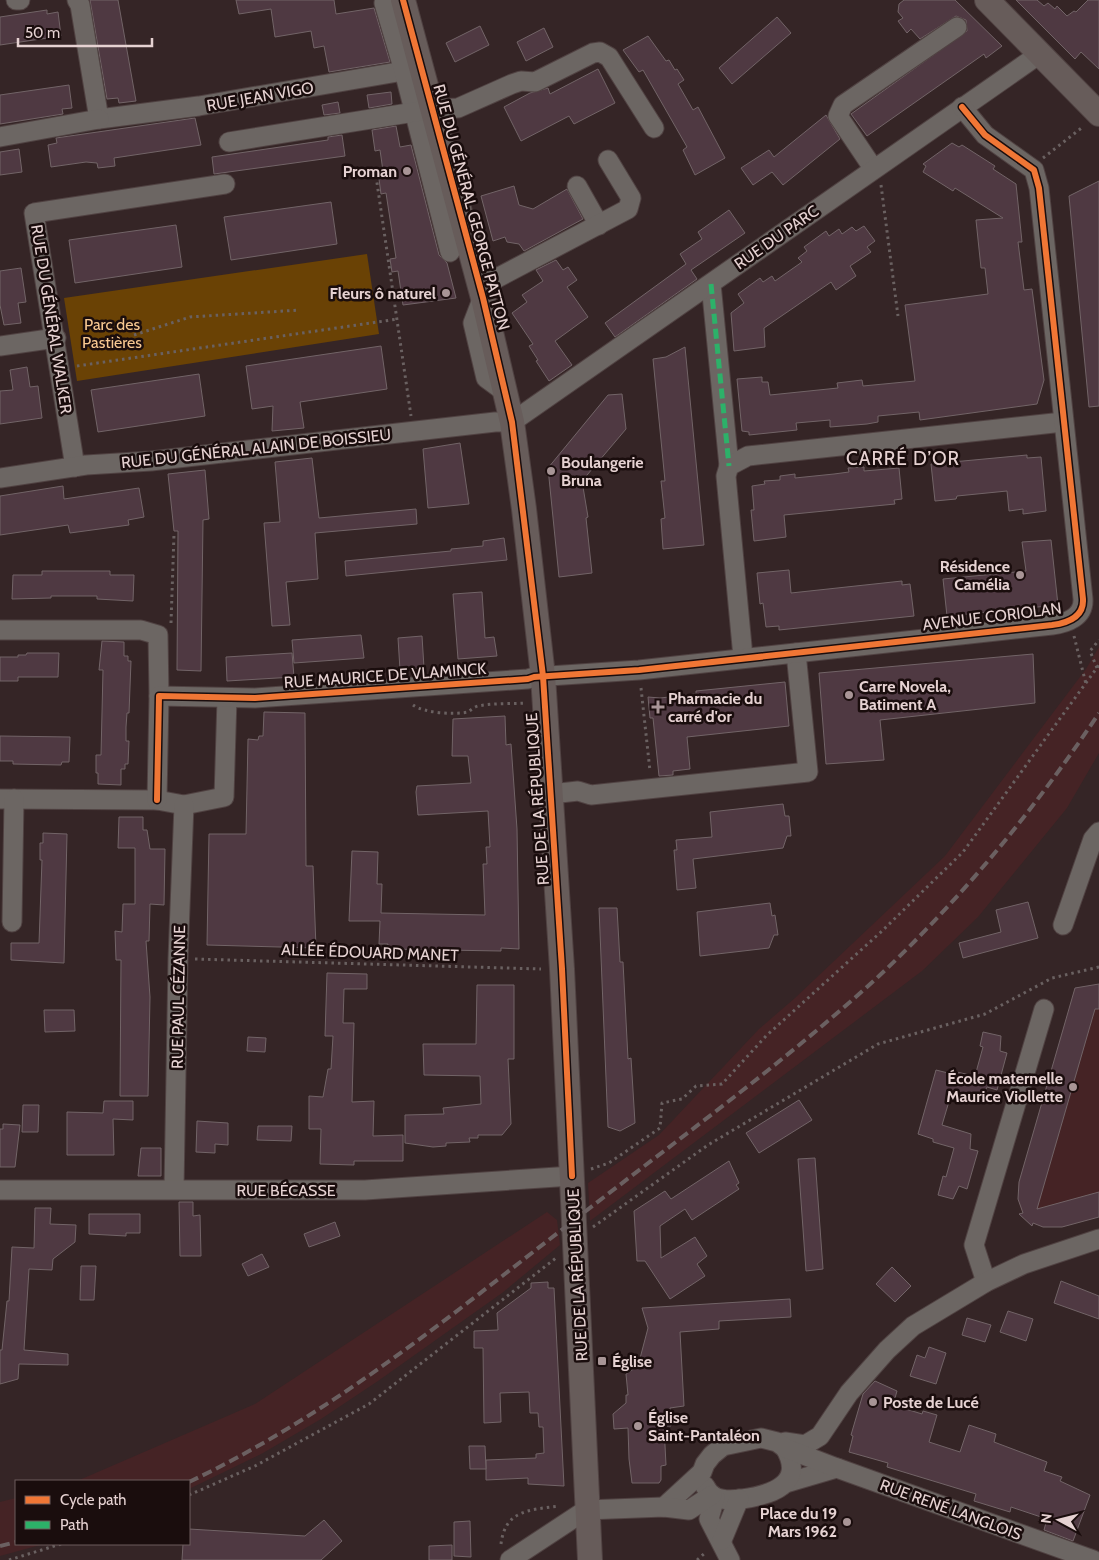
<svg xmlns="http://www.w3.org/2000/svg" width="1099" height="1560" font-family="Cabin,sans-serif">
<style>
.built{fill:#452325}
.green{fill:#6a4205}
.building{fill:#4f3942;stroke:#726467}
.lines{fill:none;stroke-linecap:round;stroke-linejoin:round}
.minor-casing{stroke:#504242;stroke-width:21}
.major-casing{stroke:#504242;stroke-width:26}
.path{stroke:#6a6161;stroke-width:3;stroke-dasharray:2.5 4;stroke-linecap:butt}
.minor{stroke:#6c6663;stroke-width:19}
.major{stroke:#675c5a;stroke-width:24}
.rail{stroke:#6b6061;stroke-width:4;stroke-dasharray:10 5;stroke-linecap:butt}
.quiet{stroke:#2db169;stroke-width:5;stroke-dasharray:10 5;stroke-linecap:butt}
.cycleway-casing{stroke:#1a0d0d;stroke-width:9}
.cycleway{stroke:#f07635;stroke-width:6}
.poi-dot{fill:#a89596;stroke:#1a0d0d;stroke-width:2}
.labels{text-anchor:middle;stroke-width:5;stroke-linejoin:round;paint-order:stroke}
.street-label{font-size:16px;fill:#e6d2d2;stroke:#1a0d0d}
.poi-label{font-size:16px;font-weight:bold;fill:#e6d2d2;stroke:#1a0d0d;text-anchor:start}
.park-label{font-size:16px;fill:#f8c891;stroke:#1a0d0d}
.quarter-label{font-size:19px;letter-spacing:1px;fill:#e6d2d2;stroke:#1a0d0d}
</style>
<rect width="100%" height="100%" fill="#352526"/>
<g class="built">
<path d="M1099,647V753L1067,808L978,917L922,971L590,1221L588,1183L659,1135L759,1029L795,998L945,856L1086,669Z"/>
<path d="M1099,984V1217L1062,1227L1060,1225L1043,1227L1032,1223L1021,1210L1018,1199L1021,1187L1018,1186L1075,988Z"/>
<path d="M547,1212L557,1220L560,1245L502,1293L378,1381L321,1419L263,1453L189,1489V1481H77L255,1404Z"/>
<path d="M16,1498V1544H44L0,1556V1502Z"/>
</g>
<path class="green" d="M367,254L379,334L77,381L64,298Z"/>
<g class="building">
<path d="M90,0H118L136,101L119,103L118,98L107,99Z"/>
<path d="M236,0H334L336,14L374,8L390,62L329,72L324,46L314,48L311,31L275,37L271,9L239,14Z"/>
<path d="M904,0H955L1002,46L986,58L984,54L867,136L851,114L967,31L966,20L956,16L920,39L911,29L907,33L898,21L903,18L898,12L899,4Z"/>
<path d="M1016,0H1037L1044,6L1048,3L1055,9L1057,6L1067,16L1074,11L1076,12L1088,0H1099V69L1081,52L1075,59Z"/>
<path d="M47,10V14L58,12L61,36L0,45V17Z"/>
<path d="M777,17L791,33L732,84L719,68Z"/>
<path d="M480,26L489,45L455,62L446,43Z"/>
<path d="M544,28L553,47L526,61L517,42Z"/>
<path d="M648,36L666,61L669,60L675,70L677,69L684,80L678,84L693,110L698,107L725,158L695,175L683,150L687,147L643,70L639,72L623,50Z"/>
<path d="M598,69L615,103L574,124L569,116L521,141L504,107L530,93L548,88L550,94Z"/>
<path d="M69,85L72,108L62,109L63,114L0,124V95Z"/>
<path d="M391,92L392,104L369,108L367,95Z"/>
<path d="M338,102L340,113L324,115L322,105Z"/>
<path d="M826,115L840,139L783,185L772,172L753,185L741,168L769,150L774,157Z"/>
<path d="M195,118L201,145L114,158L115,166L98,168L97,163L86,162L51,167L48,145L57,143L56,138Z"/>
<path d="M396,126L400,147L411,145L439,255L447,263L456,298L403,305L398,271L392,272L390,259L396,258L386,193L381,194L379,179L384,178L380,150L375,151L372,130Z"/>
<path d="M342,135L345,156L214,174L212,157L328,140V137Z"/>
<path d="M952,143L959,147L962,145L995,166L993,169L1016,184L1022,242H1018L1024,290L1032,289L1044,380L1037,404L920,420L919,412L878,416V422L867,424L830,427V420L796,423L797,430L749,435V432L742,431L737,379L762,377V382H768L770,395L838,388L837,383L862,380L863,386L915,381L905,305L988,294L985,268H981L976,220L1003,218L955,188L953,191L923,172L926,166L923,164Z"/>
<path d="M19,149L22,172L0,175V152Z"/>
<path d="M1099,181V406L1089,407L1069,196Z"/>
<path d="M514,186L519,205L533,209L567,189L583,219L524,251L519,244L507,242L505,237L493,241L481,196Z"/>
<path d="M331,202L337,244L231,260L224,217Z"/>
<path d="M729,210L745,233L691,270L697,279L615,337L605,323L686,264L680,254L702,239L698,232Z"/>
<path d="M176,225L182,267L75,283L69,240Z"/>
<path d="M864,226L875,241L867,247L871,252L850,266L856,276L836,290L831,282L764,328L765,347L734,351L731,313L744,303L738,294L760,278L763,282L772,276L775,281L802,262L798,258L807,251L804,247L826,231L829,236L839,229L842,234L852,227L856,231Z"/>
<path d="M556,260L563,270L568,267L577,280L567,287L588,317L555,341L572,365L549,381L536,361L538,360L529,346L533,344L512,313L527,302L522,295L543,281L536,270Z"/>
<path d="M21,268L26,302L18,303L21,323L4,325L0,305V271Z"/>
<path d="M381,346L387,389L300,402L304,428L272,431L273,406L252,409L246,366Z"/>
<path d="M685,347L704,545L663,549L661,519L665,518L661,481H665L653,359L666,357Z"/>
<path d="M27,367L30,387L38,386L42,418L0,424V391L13,390L10,370Z"/>
<path d="M199,374L205,416L98,432L91,390Z"/>
<path d="M622,394L626,429L582,481L588,517L586,518L592,573L559,577L548,468L608,395Z"/>
<path d="M460,443L469,504L428,508L423,449Z"/>
<path d="M1027,455V458L1041,457L1046,511L1023,514V509L1009,511L1007,491L957,496L956,499L935,501L931,464Z"/>
<path d="M312,458L319,518L416,509L417,524L315,533L318,579L286,582L290,625L272,626L264,523L280,522L275,462Z"/>
<path d="M864,467V471L899,468L902,499L894,500L895,504L784,515L786,537L754,541L751,510H754L752,486L765,484L764,481L780,480V476L795,474V478L834,474L849,472L848,468Z"/>
<path d="M205,470L209,519L203,520L201,671L177,670L178,531H174L168,474Z"/>
<path d="M63,486L64,499L139,488L144,517L128,520L129,525L70,533L68,525L0,535V496Z"/>
<path d="M504,538L507,560L346,576L345,561L451,551V549L483,546V541Z"/>
<path d="M1051,540L1058,605L947,616L943,579L1026,571L1022,542Z"/>
<path d="M789,570L791,593L902,581V585L910,584L914,616L779,630V626L766,627L763,603L760,604L757,573Z"/>
<path d="M42,571H110V575H134L133,601L97,599V596H51V598L12,599L13,575H42Z"/>
<path d="M482,592L485,638L494,637L497,656L458,659L453,594Z"/>
<path d="M361,635L364,658L294,663L292,640Z"/>
<path d="M422,636L424,668L400,670L398,638Z"/>
<path d="M102,641L124,642V656H128V661H131L129,713H127L126,727V741H129L128,764H125V769H121V785L98,784V773H96V755H101L103,670H99Z"/>
<path d="M27,653H59L58,677H18V681H0V657H18V655H26Z"/>
<path d="M292,653L294,677L227,681L226,657Z"/>
<path d="M1033,654L1035,703L880,720L884,760L826,764L819,673Z"/>
<path d="M785,682L789,726L687,737L690,769L673,771V775L659,776L653,718H650L648,697L660,698L696,694V691Z"/>
<path d="M264,712L305,713L306,866H313L316,948L207,945L209,834H246L248,739L258,740L259,736H263Z"/>
<path d="M505,716L506,745L511,744L517,829L519,949L501,948V951L387,949L388,944H379L380,921H349L352,851L378,852L377,884H382L381,913L485,915L483,864H487L486,847H490L488,811L418,815L416,792L417,786L471,783L468,756H452L453,719Z"/>
<path d="M0,736L70,737L69,762H62L61,765L13,764V761H0Z"/>
<path d="M783,804L785,816H789L791,836H787L783,848L693,859L696,888L677,890L674,850H677L676,840L712,837L710,812Z"/>
<path d="M119,817H143V830H147L150,849H165L164,905L150,904L149,941H146L150,997L148,1096H120L121,960H116L115,931L122,932L123,904H135V848H118Z"/>
<path d="M43,833L67,834L64,963L11,960V943H39L42,860H40V843H43Z"/>
<path d="M1028,902L1038,938L963,958L959,943L1001,932L996,910Z"/>
<path d="M770,903L772,916L775,915L778,935H774L769,948L700,956L697,912Z"/>
<path d="M599,908H617L620,962H623L628,1059L631,1058L635,1123L620,1131L608,1127Z"/>
<path d="M327,973L367,974V989H344L343,1023H354L352,1102L374,1101L373,1136L403,1135V1161H354V1165L320,1164L321,1129H309V1096L323,1097L328,1069H331L333,1036H325Z"/>
<path d="M1099,984V1009H1095L1037,1209L1099,1192V1217L1062,1227H1043L1033,1223L1032,1226L1019,1214L1023,1213L1018,1199L1019,1182L1075,988Z"/>
<path d="M477,985H514V1059H508L511,1124L502,1135H478V1138H469L470,1142L446,1143V1146L433,1147L405,1143V1115L444,1114L443,1108L481,1104L480,1076L424,1075L423,1044H476Z"/>
<path d="M44,1010H74L75,1031L45,1032Z"/>
<path d="M983,1032L1001,1036L1000,1051L1007,1053L997,1090L987,1087L981,1100L952,1095L950,1098L942,1125L971,1134L970,1149L978,1151L967,1189L959,1186L953,1199L938,1195L943,1176L946,1177L954,1148L933,1142V1139L918,1134L936,1070L952,1074V1071L975,1076L983,1047L980,1046Z"/>
<path d="M248,1037L266,1038L265,1052L247,1051Z"/>
<path d="M799,1100L812,1120L759,1153L746,1133Z"/>
<path d="M104,1101H133V1120L113,1119L114,1155H67V1112L103,1113Z"/>
<path d="M23,1105H39L38,1132H22Z"/>
<path d="M197,1121L228,1123V1145L215,1144V1153L196,1152Z"/>
<path d="M3,1124L20,1125L15,1167H0V1129H3Z"/>
<path d="M258,1126H292L291,1141L257,1140Z"/>
<path d="M141,1148H161V1176H138Z"/>
<path d="M815,1158L823,1269L806,1271L798,1159Z"/>
<path d="M729,1161L739,1183L736,1185L739,1189L692,1220L685,1209L660,1226L661,1258L695,1237L707,1256L697,1264L705,1276L670,1299L645,1261H637L634,1211L665,1191L671,1199Z"/>
<path d="M179,1202H193V1216L200,1215L201,1256H180Z"/>
<path d="M35,1208H51L50,1224L76,1225L75,1242L53,1259L52,1270L29,1269L24,1350L68,1354V1365L19,1364L18,1379L0,1384V1350H2L7,1301H9L12,1247L34,1248Z"/>
<path d="M89,1214H140V1233H126V1236L89,1234Z"/>
<path d="M335,1222L340,1236L309,1247L304,1234Z"/>
<path d="M262,1254L269,1267L248,1276L242,1264Z"/>
<path d="M81,1266H96L94,1300H80Z"/>
<path d="M892,1267L911,1286L895,1302L876,1284Z"/>
<path d="M1061,1281L1099,1296V1319L1054,1303Z"/>
<path d="M548,1282V1288H554L564,1486L528,1484V1478L486,1480V1460L536,1458V1454L544,1453L543,1427H539L538,1413H530L529,1392L500,1393L501,1422L484,1423L483,1348H474V1331L498,1330L497,1313L531,1288V1283Z"/>
<path d="M790,1299L791,1317L719,1321V1329L680,1332L684,1406L670,1408L671,1426H664L666,1465L661,1466V1480L659,1483H632L629,1459L628,1428L614,1429L613,1414L626,1403V1395H628L626,1374L638,1366L648,1328L642,1308Z"/>
<path d="M1008,1311L1033,1319L1026,1341L1000,1332Z"/>
<path d="M967,1318L991,1325L985,1342L962,1335Z"/>
<path d="M929,1347L946,1353L936,1384L910,1376L917,1355L925,1358Z"/>
<path d="M875,1381L897,1391L893,1405L922,1414L923,1411L937,1415L929,1442L960,1452L969,1425L996,1434L994,1442L1047,1462L1044,1471L1062,1477L1060,1481L1090,1495L1073,1541L1044,1530L1047,1519L1011,1507L1010,1512L974,1501L976,1494L887,1467L888,1463L849,1452L853,1436L851,1435L863,1394Z"/>
<path d="M469,1446H485L486,1469H470Z"/>
<path d="M324,1520L342,1541L321,1560H182L183,1544H189V1529L305,1536Z"/>
<path d="M470,1521L471,1557L454,1556V1522Z"/>
<path d="M452,1545V1560H429V1546Z"/>
</g>
<g class="lines">
<g class="minor-casing">
<g id="minor">
<path d="M16,0H20"/>
<path d="M77,0L80,5L99,119L199,106L421,68"/>
<path d="M384,3L404,71L450,252"/>
<path d="M0,137L99,119"/>
<path d="M229,142L433,109L458,108L512,84L521,81L535,82L593,53L600,52L609,57L654,128"/>
<path d="M873,168L838,116L843,105L957,27"/>
<path d="M577,186L599,225"/>
<path d="M711,284L729,466"/>
<path d="M480,287L628,209L631,198L608,160"/>
<path d="M483,297L473,323L486,378L505,392"/>
<path d="M0,346L56,338"/>
<path d="M75,467L34,213L225,184"/>
<path d="M0,478L86,465L151,461L495,422H512L1041,53"/>
<path d="M0,630H141L158,635L159,696"/>
<path d="M743,657L726,476L729,466L748,456L1063,422"/>
<path d="M551,794L578,791L591,795L808,772L796,653"/>
<path d="M0,799L157,800L184,805L224,797L227,698"/>
<path d="M157,800L159,696L255,698L528,679L534,677L639,670L1052,625C1067,623 1084,617 1083,599L1039,188L1034,170L985,135L962,107"/>
<path d="M12,922L14,799"/>
<path d="M1063,925L1093,839L1099,832"/>
<path d="M174,1189L178,959L184,805"/>
<path d="M0,1190H365L572,1176"/>
<path d="M986,1282L974,1245L1044,1009"/>
<path d="M785,1442L805,1445L820,1436L849,1393L887,1350L913,1326L986,1282L1024,1264L1099,1239"/>
<path d="M786,1483L837,1468"/>
<path d="M705,1486C707,1490 711,1495 715,1497C723,1501 734,1500 742,1499C771,1495 806,1484 785,1448"/>
<path d="M715,1497L709,1519L730,1560"/>
<path d="M664,1507L702,1472L705,1464L712,1455L723,1446L761,1438L777,1442L785,1448L837,1468L1093,1560"/>
<path d="M722,1540L739,1499"/>
<path d="M510,1560L586,1510L664,1507L689,1510L712,1495"/>
</g>
</g>
<g class="major-casing">
<g id="major">
<path d="M403,0L483,298L512,422L524,509L543,676L562,969L590,1560"/>
<path d="M987,0L1099,114"/>
</g>
</g>
<g class="path">
<path d="M1043,158L1084,126"/>
<path d="M376,176L411,416"/>
<path d="M881,185L898,316"/>
<path d="M134,335L190,317L300,310"/>
<path d="M77,366L398,319"/>
<path d="M171,623L174,534"/>
<path d="M1074,636L1086,684"/>
<path d="M1097,668L1090,651L1099,640"/>
<path d="M641,688L650,771"/>
<path d="M413,705C424,713 454,715 468,712C471,710 474,707 478,706C493,703 511,704 526,703"/>
<path d="M195,959L541,969"/>
<path d="M591,1169L609,1163L660,1128L662,1103L682,1099L696,1086L722,1084L766,1036L882,931L963,852L1099,665"/>
<path d="M593,1227L708,1145L878,1044L985,1014L1052,978L1099,967"/>
<path d="M189,1495L255,1466L369,1404L556,1258"/>
<path d="M501,1544C505,1510 529,1510 559,1506"/>
<path d="M9,1560L61,1544"/>
<path d="M697,1560L706,1552"/>
</g>
<use href="#minor" class="minor"/>
<use href="#major" class="major"/>
<g class="rail">
<path d="M189,1482C334,1413 451,1315 577,1218C678,1139 784,1063 879,976C963,897 1035,809 1099,713"/>
<path d="M0,1546L16,1542"/>
</g>
<path class="quiet" d="M711,284L729,466"/>
<g class="cycleway-casing">
<g id="cycleway">
<path d="M403,0L483,298L512,422L543,676L562,969L572,1176"/>
<path d="M157,800L159,696L255,698L528,679L534,677L639,670L1052,625C1067,623 1084,617 1083,599L1039,188L1034,170L985,135L962,107"/>
</g>
</g>
<use href="#cycleway" class="cycleway"/>
</g>
<g class="poi-dot">
<circle cx="407" cy="171" r="5"/>
<circle cx="446" cy="293" r="5"/>
<circle cx="551" cy="471" r="5"/>
<circle cx="1020" cy="575" r="5"/>
<circle cx="849" cy="695" r="5"/>
<path d="M655.5 699.5h5v5h5v5h-5v5h-5v-5h-5v-5h5z"/>
<circle cx="1073" cy="1087" r="5"/>
<rect x="597" y="1356" width="10" height="10" rx="2.5"/>
<circle cx="873" cy="1402" r="5"/>
<circle cx="638" cy="1426" r="5"/>
<circle cx="847" cy="1522" r="5"/>
</g>
<g class="labels">
<g class="street-label">
<text transform="translate(260 96) rotate(-10)" y="6">RUE JEAN VIGO</text>
<text transform="translate(472 207) rotate(75)" y="6">RUE DU GÉNÉRAL GEORGE PATTON</text>
<text transform="translate(776 237) rotate(-35)" y="6">RUE DU PARC</text>
<text transform="translate(52 319) rotate(81)" y="6">RUE DU GÉNÉRAL WALKER</text>
<text transform="translate(256 448) rotate(-6)" y="6">RUE DU GÉNÉRAL ALAIN DE BOISSIEU</text>
<text transform="translate(992 616) rotate(-7)" y="6">AVENUE CORIOLAN</text>
<text transform="translate(385 675) rotate(-4)" y="6">RUE MAURICE DE VLAMINCK</text>
<text transform="translate(537 799) rotate(-94)" y="6">RUE DE LA RÉPUBLIQUE</text>
<text transform="translate(370 952) rotate(2)" y="6">ALLÉE ÉDOUARD MANET</text>
<text transform="translate(178 997) rotate(-89)" y="6">RUE PAUL CÉZANNE</text>
<text x="286" y="1196">RUE BÉCASSE</text>
<text transform="translate(577 1275) rotate(-93)" y="6">RUE DE LA RÉPUBLIQUE</text>
<text transform="translate(951 1509) rotate(20)" y="6">RUE RENÉ LANGLOIS</text>
</g>
<g class="poi-label">
<text x="397" y="177" text-anchor="end">Proman</text>
<text x="436" y="299" text-anchor="end">Fleurs ô naturel</text>
<text x="561" y="468">Boulangerie<tspan x="561" dy="18">Bruna</tspan></text>
<text x="1010" y="572" text-anchor="end">Résidence<tspan x="1010" dy="18">Camélia</tspan></text>
<text x="859" y="692">Carre Novela,<tspan x="859" dy="18">Batiment A</tspan></text>
<text x="668" y="704">Pharmacie du<tspan x="668" dy="18">carré d'or</tspan></text>
<text x="1063" y="1084" text-anchor="end">École maternelle<tspan x="1063" dy="18">Maurice Viollette</tspan></text>
<text x="612" y="1367">Église</text>
<text x="883" y="1408">Poste de Lucé</text>
<text x="648" y="1423">Église<tspan x="648" dy="18">Saint-Pantaléon</tspan></text>
<text x="837" y="1519" text-anchor="end">Place du 19<tspan x="837" dy="18">Mars 1962</tspan></text>
</g>
<g class="park-label">
<text x="112" y="330">Parc des<tspan x="112" dy="18">Pastières</tspan></text>
</g>
<g class="quarter-label">
<text x="903" y="465">CARRÉ D’OR</text>
</g>
</g>
<rect x="15" y="1480" width="175" height="65" fill="#1a0d0d" stroke="#6c5c5c"/>
<rect x="25" y="1496" width="25" height="8" fill="#f07635" stroke="#6c5c5c"/>
<text x="60" y="1505" font-size="15" fill="#e6d2d2">Cycle path</text>
<rect x="25" y="1521" width="25" height="8" fill="#2db169" stroke="#6c5c5c"/>
<text x="60" y="1530" font-size="15" fill="#e6d2d2">Path</text>
<g transform="translate(1059 1520) rotate(277)" stroke="#1a0d0d" stroke-width="4" paint-order="stroke">
<path d="M0-4L9 19L0 12L-9 19Z" fill="#e6d2d2"/>
<text y="-8" font-size="14" font-weight="bold" text-anchor="middle" fill="#e6d2d2">N</text>
</g>
<path d="M18 38v8h134v-8" fill="none" stroke="#e6d2d2" stroke-width="2.5"/>
<text x="25" y="38" font-size="15" fill="#e6d2d2" stroke="#1a0d0d" stroke-width="4" paint-order="stroke">50 m</text>
</svg>
